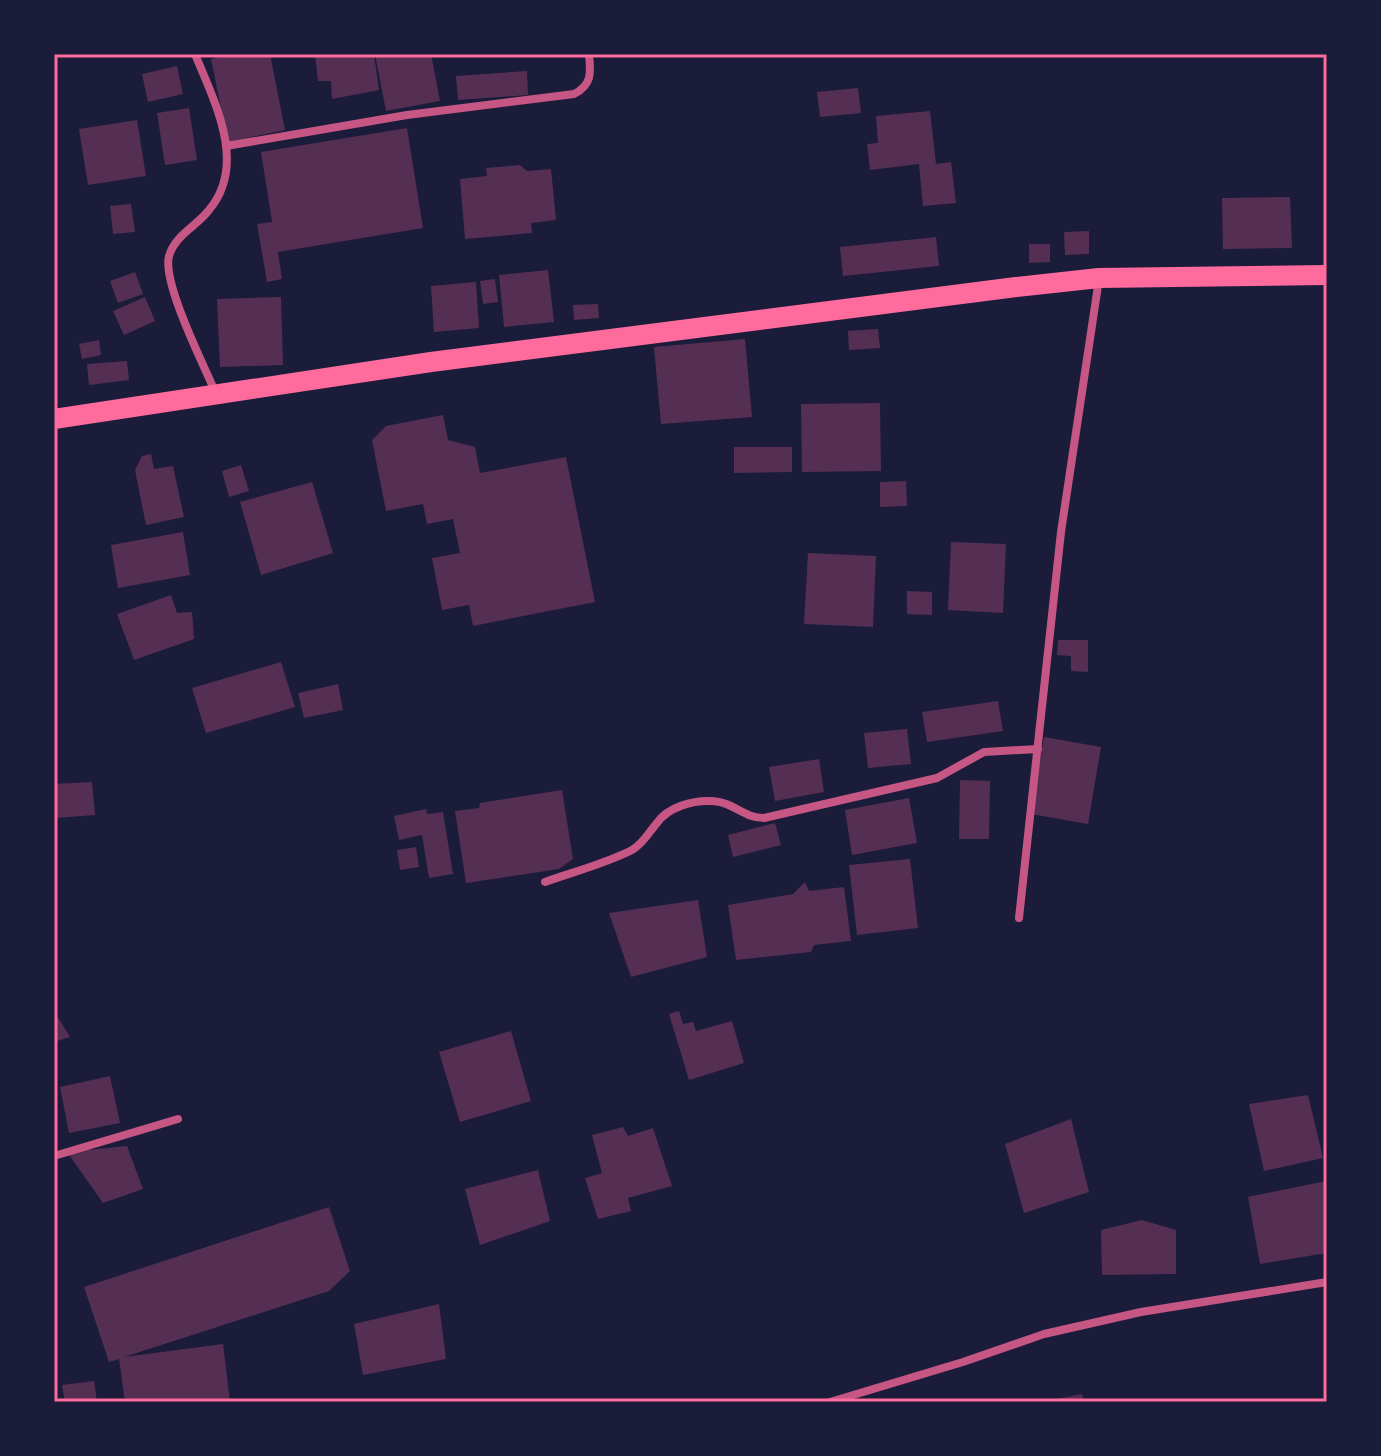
<svg xmlns="http://www.w3.org/2000/svg" width="1381" height="1456" font-family="'Noto Sans',sans-serif">
<style>
.building{fill:#542f53}
.lines{fill:none;stroke-linecap:round;stroke-linejoin:round}
.minor{stroke:#c65784;stroke-width:8}
.primary{stroke:#ff6b9d;stroke-width:20}
.neatline{fill:none;stroke:#ff6b9d;stroke-width:3}
</style>
<rect width="100%" height="100%" fill="#1b1b3a"/>
<g class="building">
<path d="M234,54H270L285,130L228,142L211,59Z"/>
<path d="M315,54H374L379,90L332,99L331,81H318Z"/>
<path d="M375,54H431L440,101L386,111Z"/>
<path d="M177,66L183,94L148,102L142,74Z"/>
<path d="M527,71L528,95L458,100L456,76Z"/>
<path d="M858,88L861,113L820,117L817,92Z"/>
<path d="M189,108L197,160L165,165L157,113Z"/>
<path d="M930,111L936,164L951,162L956,203L923,206L919,164L870,170L867,144L878,143L876,116Z"/>
<path d="M137,120L146,176L88,185L79,129Z"/>
<path d="M407,128L423,228L278,252L282,279L267,282L257,224L272,222L261,152Z"/>
<path d="M520,165L527,171L551,169L556,220L531,223L532,233L465,239L460,179L487,176L486,168Z"/>
<path d="M1290,197L1292,248L1223,249L1222,198Z"/>
<path d="M131,204L135,232L113,234L110,206Z"/>
<path d="M1089,231V254L1065,255L1064,232Z"/>
<path d="M936,237L939,266L843,276L840,247Z"/>
<path d="M1029,244H1050V262L1029,263Z"/>
<path d="M548,270L554,322L504,327L499,275Z"/>
<path d="M135,272L143,294L118,303L110,281Z"/>
<path d="M495,279L498,302L483,304L480,281Z"/>
<path d="M476,282L479,328L434,332L431,286Z"/>
<path d="M145,297L155,321L124,335L113,311Z"/>
<path d="M281,297L283,365L220,367L217,299Z"/>
<path d="M598,304L599,318L574,320L573,305Z"/>
<path d="M878,329L880,348L849,350L848,331Z"/>
<path d="M745,339L752,417L661,424L654,347Z"/>
<path d="M99,340L101,355L82,359L79,344Z"/>
<path d="M127,361L129,380L89,385L87,364Z"/>
<path d="M880,403L881,471L802,472L801,404Z"/>
<path d="M443,415L448,440L475,447L480,473L566,457L595,602L473,626L469,605L442,610L432,558L460,553L453,519L427,524L423,504L386,511L372,440L386,426Z"/>
<path d="M734,447H792V472L734,473Z"/>
<path d="M151,454L154,469L173,466L184,517L146,525L135,470L142,456Z"/>
<path d="M241,465L249,491L229,497L222,471Z"/>
<path d="M906,481L907,506L880,507V482Z"/>
<path d="M312,482L333,553L261,575L240,502Z"/>
<path d="M183,532L190,575L118,588L111,545Z"/>
<path d="M951,542L1006,544L1003,613L948,610Z"/>
<path d="M808,553L876,556L873,627L804,624Z"/>
<path d="M907,591L932,592V615L907,614Z"/>
<path d="M171,595L177,613L192,612L194,639L134,660L117,614Z"/>
<path d="M1058,640H1088V672L1071,671V656L1057,655Z"/>
<path d="M281,662L295,707L206,733L192,688Z"/>
<path d="M338,684L343,710L304,718L298,693Z"/>
<path d="M998,701L1003,731L927,742L922,712Z"/>
<path d="M907,729L911,764L868,768L864,733Z"/>
<path d="M1044,737L1101,747L1088,824L1031,814Z"/>
<path d="M819,759L824,792L775,801L769,767Z"/>
<path d="M960,780L990,781L989,839H959Z"/>
<path d="M92,782L95,815L56,818L54,784Z"/>
<path d="M562,790L573,859L559,869L466,883L455,811L479,808L480,803Z"/>
<path d="M909,798L917,843L852,855L845,810Z"/>
<path d="M426,809L427,814L443,812L453,874L429,878L422,835L399,840L394,816Z"/>
<path d="M775,823L781,845L733,857L728,835Z"/>
<path d="M416,847L419,867L400,870L397,850Z"/>
<path d="M910,859L918,928L857,935L849,865Z"/>
<path d="M805,882L809,891L844,887L851,941L814,945L811,952L736,960L728,905L793,894Z"/>
<path d="M698,900L707,957L631,977L609,913Z"/>
<path d="M54,1011L70,1037L54,1042Z"/>
<path d="M679,1011L683,1024L693,1022L696,1031L732,1021L744,1063L689,1080L669,1014Z"/>
<path d="M511,1031L531,1101L460,1122L439,1052Z"/>
<path d="M110,1076L120,1123L69,1133L60,1087Z"/>
<path d="M1308,1095L1323,1158L1264,1171L1249,1104Z"/>
<path d="M1071,1119L1089,1192L1024,1213L1005,1144Z"/>
<path d="M623,1127L628,1136L653,1128L672,1186L628,1198L631,1211L598,1219L585,1178L602,1173L592,1135Z"/>
<path d="M127,1146L143,1189L103,1203L67,1152Z"/>
<path d="M538,1170L550,1221L480,1245L465,1189Z"/>
<path d="M1326,1181L1327,1253L1260,1264L1248,1197Z"/>
<path d="M329,1207L350,1271L329,1291L124,1357L223,1344L230,1402H125L119,1359L109,1362L84,1287Z"/>
<path d="M1142,1220L1176,1230V1274L1102,1275L1101,1230Z"/>
<path d="M439,1304L446,1359L363,1375L354,1324Z"/>
<path d="M94,1381L97,1402H65L62,1385Z"/>
<path d="M1082,1394L1084,1402H1047V1401Z"/>
</g>
<g class="lines">
<g class="minor">
<path d="M195,54C214,101 248,164 209,210C197,226 175,235 169,256C162,283 204,365 216,394"/>
<path d="M226,146L407,115L574,94C592,85 591,73 589,54"/>
<path d="M545,882C573,872 607,863 632,850C643,844 649,832 657,823C668,807 693,800 712,801C734,802 743,818 764,818L937,778L984,752L1038,749"/>
<path d="M1019,918L1061,532L1099,279"/>
<path d="M54,1156L178,1119"/>
<path d="M830,1402L963,1362L1044,1334L1141,1312L1327,1282"/>
</g>
<path class="primary" d="M54,419L431,362L1016,287L1099,278L1327,275"/>
</g>
<rect width="1381" height="1456" fill="none" stroke="#1b1b3a" stroke-width="112"/>
<rect x="56" y="56" width="1269" height="1344" class="neatline"/>
</svg>
